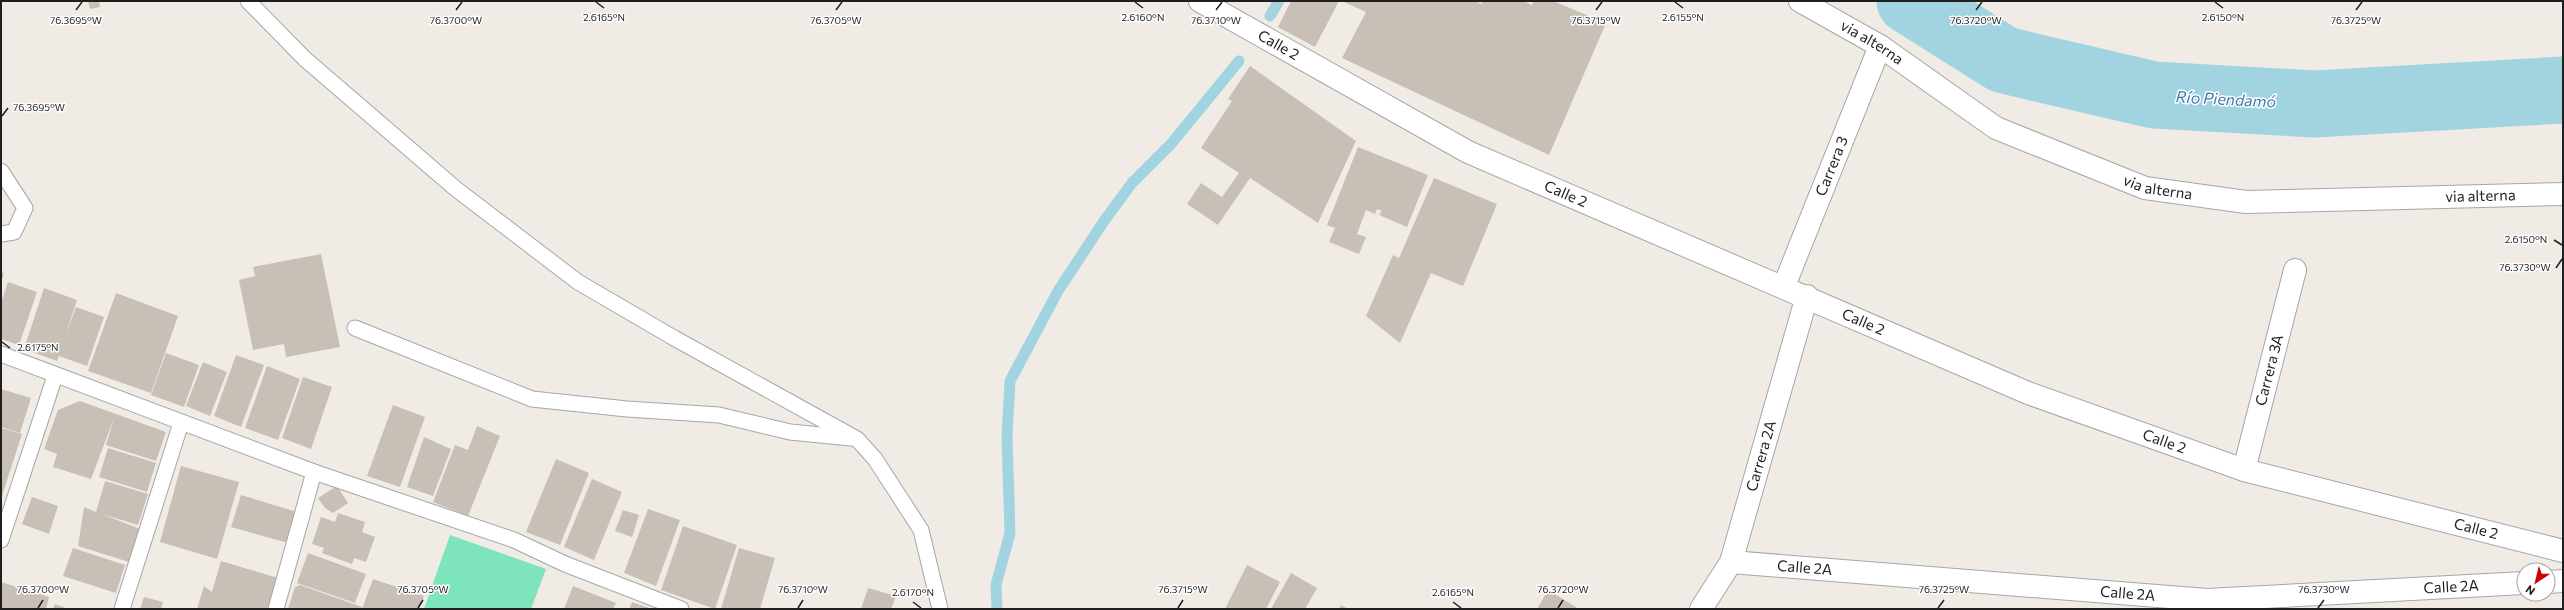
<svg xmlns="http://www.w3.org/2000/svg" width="2564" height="610" font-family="Commissioner,sans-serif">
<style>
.pitch{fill:#7ee4bc}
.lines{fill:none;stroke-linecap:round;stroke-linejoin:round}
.stream{stroke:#a2d3e0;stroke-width:11}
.river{stroke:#a2d3e0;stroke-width:67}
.building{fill:#c8bfb7}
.service-casing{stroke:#a6a6a6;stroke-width:17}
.minor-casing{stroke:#a6a6a6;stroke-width:24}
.tertiary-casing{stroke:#a6a6a6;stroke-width:24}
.service{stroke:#fff;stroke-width:15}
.minor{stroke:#fff;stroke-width:22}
.tertiary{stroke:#fff;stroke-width:22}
.ticks{fill:none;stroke:#1f1f1f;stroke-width:1.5}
.labels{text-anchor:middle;stroke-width:3;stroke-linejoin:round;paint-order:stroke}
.street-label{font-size:15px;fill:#1f1f1f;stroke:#fff}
.water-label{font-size:16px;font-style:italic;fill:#4279ad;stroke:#fff}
.ticks-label{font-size:10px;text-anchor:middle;fill:#1f1f1f;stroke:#fff;stroke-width:3;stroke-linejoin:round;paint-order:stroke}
</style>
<rect width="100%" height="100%" fill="#f0ece5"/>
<path class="pitch" d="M450,535L546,569L531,609H424Z"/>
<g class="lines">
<g class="stream">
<path d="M1270,16L1279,1"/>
<path d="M997,609L996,585L1010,533L1007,437L1010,381L1058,291L1104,221L1132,183L1171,144L1239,61"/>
</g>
<path class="river" d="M1910,1L2004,60L2154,95L2314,104L2563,90"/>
</g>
<g class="building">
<path d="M88,1H99L100,7L90,9Z"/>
<path d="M1291,1H1339L1315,47L1278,27Z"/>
<path d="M1342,1H1475L1481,4L1483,1H1523L1532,5L1534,1H1553L1606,23L1549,155L1342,58L1366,12Z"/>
<path d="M1250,66L1356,141L1318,223L1250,178L1218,225L1187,204L1201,183L1222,197L1239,173L1201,148L1232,101L1228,99Z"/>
<path d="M1358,147L1428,175L1407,227L1379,215L1382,211L1377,209L1375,214L1366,210L1357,234L1366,237L1359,254L1329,242L1335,228L1327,225Z"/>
<path d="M1434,178L1497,204L1463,286L1431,273L1400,343L1366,316L1393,255L1399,258Z"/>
<path d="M321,254L340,347L286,357L284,344L253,350L239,280L255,276L253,267Z"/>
<path d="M1,272L4,273L1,282Z"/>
<path d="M8,282L37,292L19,345L1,339V303Z"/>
<path d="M44,288L77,300L65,337L76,307L104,317L87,366L59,356L57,361L24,349Z"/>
<path d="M116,293L178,316L151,393L88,371Z"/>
<path d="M166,353L199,365L184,407L151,395Z"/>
<path d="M236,355L264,365L241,427L214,416Z"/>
<path d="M203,362L227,372L210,416L186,406Z"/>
<path d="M267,366L300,379L278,440L245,428Z"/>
<path d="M303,377L332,387L311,449L282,438Z"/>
<path d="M1,389L31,398L20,433L1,427Z"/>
<path d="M80,401L166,432L156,461L106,445L114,418L91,479L53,467L57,454L44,449L58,410Z"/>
<path d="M393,405L425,417L400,487L367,476Z"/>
<path d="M477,426L500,436L468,516L433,502L455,445L468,450Z"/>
<path d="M1,428L22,434L1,499Z"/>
<path d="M424,437L451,449L433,496L407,487Z"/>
<path d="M108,448L156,463L147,492L99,477Z"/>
<path d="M556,459L589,473L560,545L526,532Z"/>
<path d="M181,466L239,482L217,559L160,542Z"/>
<path d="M592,479L622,492L594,560L564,547Z"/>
<path d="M105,481L148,494L138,525L102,514L140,529L129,562L78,546L84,507L96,512Z"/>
<path d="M337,486L348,503L333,513L325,508L318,498Z"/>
<path d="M241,495L297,512L288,543L231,527Z"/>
<path d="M32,497L58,506L49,534L22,524Z"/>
<path d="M648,509L680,520L656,586L624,573Z"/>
<path d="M623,510L639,515L632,537L615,531Z"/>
<path d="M338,513L365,522L362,532L375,537L366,562L354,558L352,564L322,553L324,548L312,544L321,517L335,522Z"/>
<path d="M683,526L737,545L715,609L661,590Z"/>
<path d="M73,548L125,565L116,593L63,576Z"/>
<path d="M739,548L775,558L760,609H721Z"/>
<path d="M308,553L366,574L355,603L297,583Z"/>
<path d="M221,561L278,578L267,609H197L204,586L212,592Z"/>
<path d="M1247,565L1280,582L1266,609H1225Z"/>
<path d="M1291,573L1317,588L1305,609H1271Z"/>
<path d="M373,579L424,596L419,609H362Z"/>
<path d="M1,582L49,597L46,609H1Z"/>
<path d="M300,585L362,607V609H288L295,587Z"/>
<path d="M573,586L616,603L613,609H564Z"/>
<path d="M868,588L896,596L891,609H861Z"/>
<path d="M1548,590L1579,609H1537Z"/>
<path d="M144,597L163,602L161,609H140Z"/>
<path d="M632,602L652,609H629Z"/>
<path d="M55,604L68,609H53Z"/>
<path d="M1341,605L1348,609H1339Z"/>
</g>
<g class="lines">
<g class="service-casing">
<g id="service">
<path d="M248,1L305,59L456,189L578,282L674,338L857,439L875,459L921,530L940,609"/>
<path d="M1,171L25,208L14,232L1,234"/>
<path d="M355,328L532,399L627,409L719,415L790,432L851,438"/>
<path d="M1,354L314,472L514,540L565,564L681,609"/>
<path d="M1,540L55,376"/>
<path d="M122,609L181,423"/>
<path d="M276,609L314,472"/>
</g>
</g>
<g class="minor-casing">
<g id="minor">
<path id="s1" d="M1800,1L1880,46L1996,128L2145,188L2246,202L2563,194"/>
<path id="s2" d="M1784,286L1880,46"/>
<path id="s3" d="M2244,470L2295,270"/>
<path id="s4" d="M1731,562L2207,600L2524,583"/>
<path d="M2548,582L2563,581"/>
<path id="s5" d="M1701,609L1731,562L1807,296"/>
</g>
</g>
<g class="tertiary-casing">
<g id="tertiary">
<path id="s6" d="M1200,1L1468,152L2028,393L2244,470L2563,551"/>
</g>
</g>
<use href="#service" class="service"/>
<use href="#minor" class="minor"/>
<use href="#tertiary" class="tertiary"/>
</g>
<path class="ticks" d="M596,2L604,8M1135,2L1143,8M1675,2L1683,8M2215,2L2223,8M76,10L82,2M456,10L462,2M836,10L842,2M1216,10L1222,2M1596,10L1602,2M1976,10L1982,2M2356,10L2362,2M2,116L8,108M2554,240L2562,245M2556,268L2562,259M2,342L10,348M913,602L921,608M1453,602L1461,608M38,608L43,600M418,608L423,600M798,608L803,600M1178,608L1183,600M1558,608L1563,600M1938,608L1944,600M2318,608L2324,600"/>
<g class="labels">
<g class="street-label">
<text dy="5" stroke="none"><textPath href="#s1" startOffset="83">via alterna</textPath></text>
<text dy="5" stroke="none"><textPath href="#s6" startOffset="90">Calle 2</textPath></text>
<text dy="5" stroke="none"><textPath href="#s2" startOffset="129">Carrera 3</textPath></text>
<text dy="5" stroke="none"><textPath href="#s1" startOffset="407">via alterna</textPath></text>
<text dy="5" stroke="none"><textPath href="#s6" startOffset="414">Calle 2</textPath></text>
<text dy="5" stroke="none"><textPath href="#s1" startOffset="731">via alterna</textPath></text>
<text dy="5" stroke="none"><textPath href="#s6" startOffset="738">Calle 2</textPath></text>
<text dy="5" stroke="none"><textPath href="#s3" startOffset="103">Carrera 3A</textPath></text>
<text dy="5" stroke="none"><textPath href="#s6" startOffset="1062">Calle 2</textPath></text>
<text dy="5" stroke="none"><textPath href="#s5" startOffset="166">Carrera 2A</textPath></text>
<text dy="5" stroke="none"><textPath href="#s6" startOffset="1386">Calle 2</textPath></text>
<text dy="5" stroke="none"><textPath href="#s4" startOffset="74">Calle 2A</textPath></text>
<text dy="5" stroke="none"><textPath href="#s4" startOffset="722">Calle 2A</textPath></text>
<text dy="5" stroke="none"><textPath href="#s4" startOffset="398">Calle 2A</textPath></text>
</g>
<g class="water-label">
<text transform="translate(2226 99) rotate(3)" y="6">Río Piendamó</text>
</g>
</g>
<g class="ticks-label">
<text x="1683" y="21">2.6155°N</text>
<text x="604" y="21">2.6165°N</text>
<text x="1143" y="21">2.6160°N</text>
<text x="2223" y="21">2.6150°N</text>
<text x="76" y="24">76.3695°W</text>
<text x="456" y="24">76.3700°W</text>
<text x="836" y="24">76.3705°W</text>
<text x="1216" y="24">76.3710°W</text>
<text x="1596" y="24">76.3715°W</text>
<text x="1976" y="24">76.3720°W</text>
<text x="2356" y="24">76.3725°W</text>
<text x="39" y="111">76.3695°W</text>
<text x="2526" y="243">2.6150°N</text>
<text x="2525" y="271">76.3730°W</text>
<text x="38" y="351">2.6175°N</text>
<text x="43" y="593">76.3700°W</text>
<text x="423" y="593">76.3705°W</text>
<text x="803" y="593">76.3710°W</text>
<text x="1183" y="593">76.3715°W</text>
<text x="1563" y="593">76.3720°W</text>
<text x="1944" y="593">76.3725°W</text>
<text x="2324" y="593">76.3730°W</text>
<text x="913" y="596">2.6170°N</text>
<text x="1453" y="596">2.6165°N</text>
</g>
<rect width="2564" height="610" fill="none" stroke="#1f1f1f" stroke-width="4"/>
<g transform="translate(2536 582) rotate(215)"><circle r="19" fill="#ffffff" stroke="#a5a5a5"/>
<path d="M0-3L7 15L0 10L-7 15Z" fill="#ce0001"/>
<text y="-6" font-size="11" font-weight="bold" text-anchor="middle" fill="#1f1f1f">N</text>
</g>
</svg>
